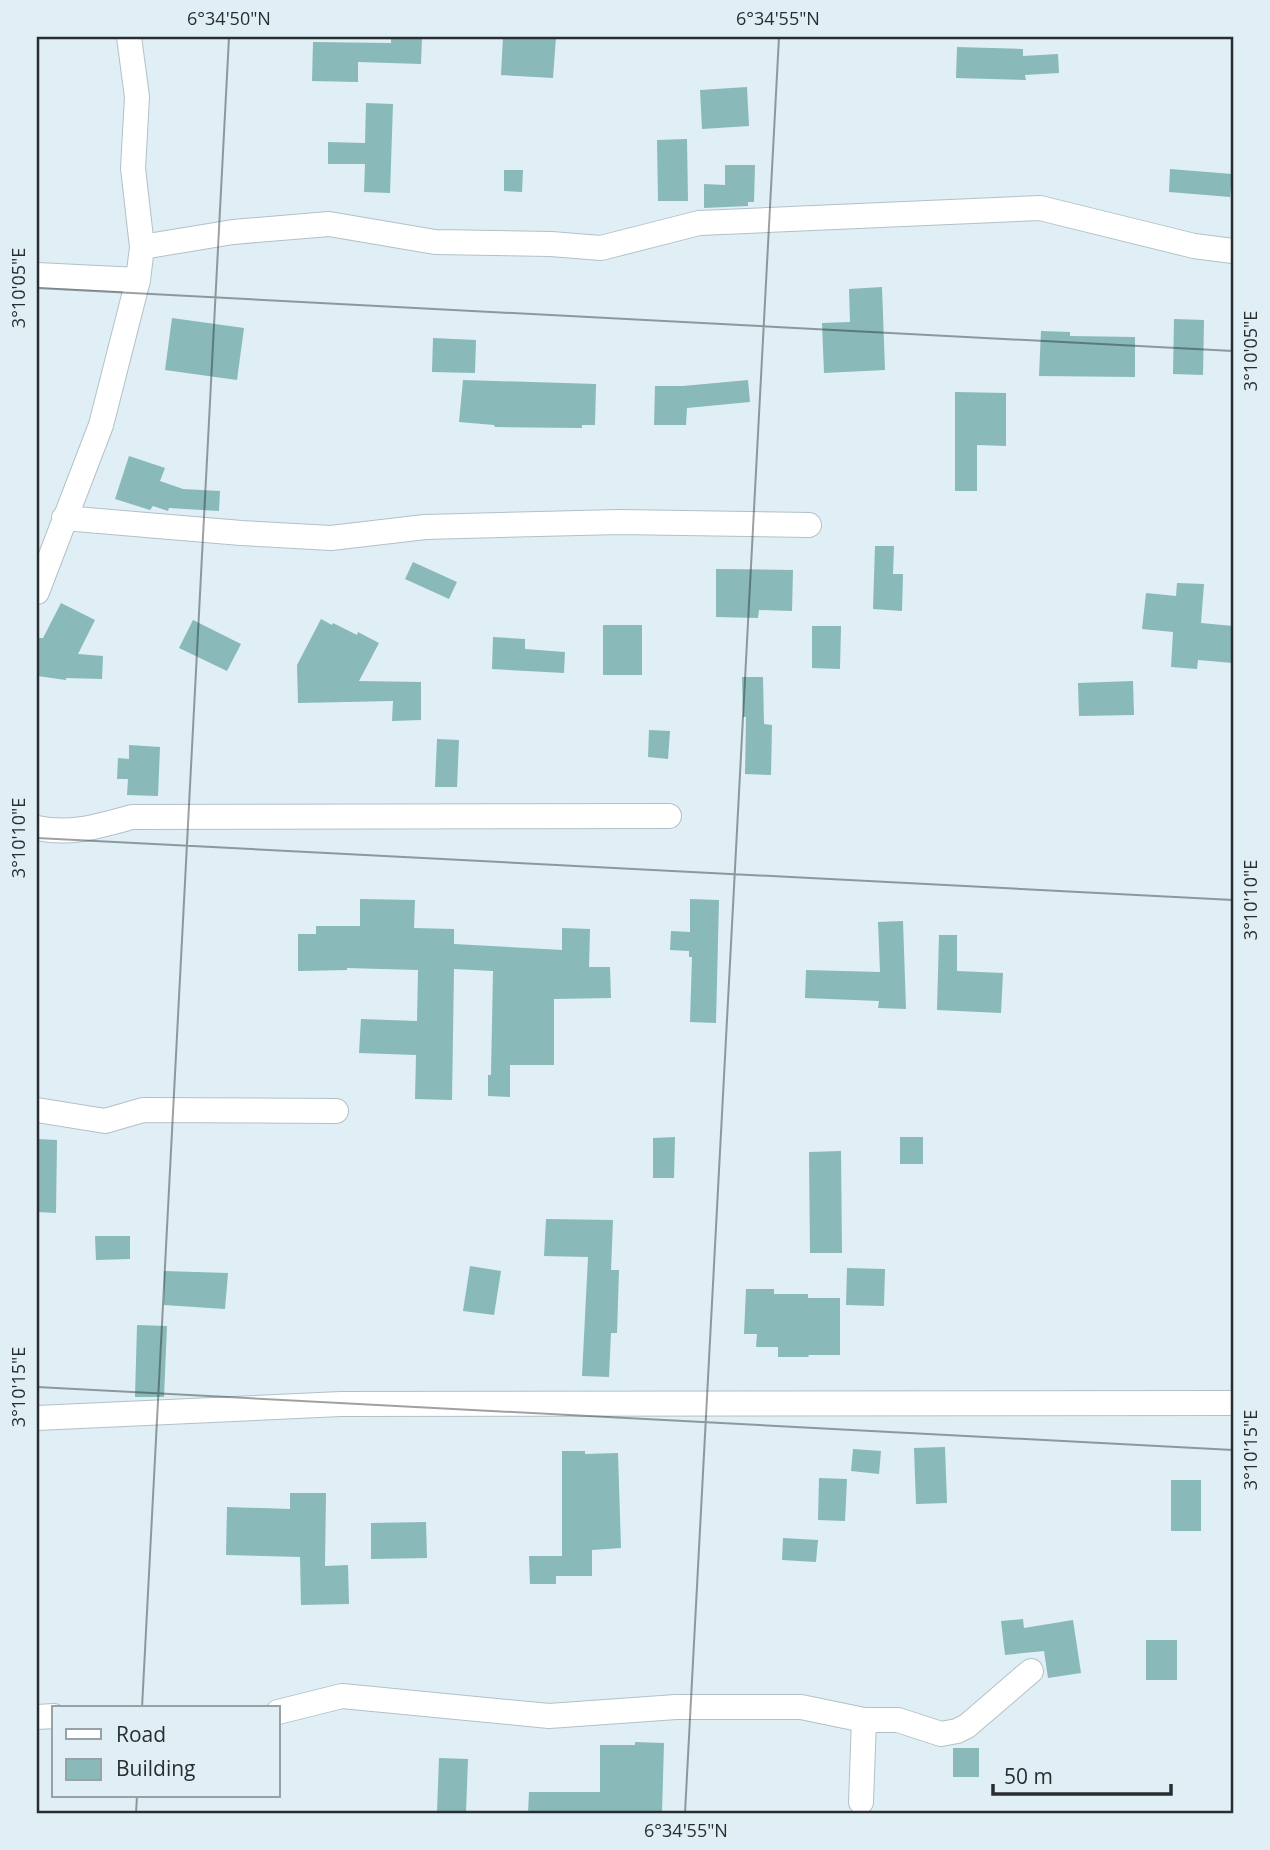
<svg xmlns="http://www.w3.org/2000/svg" width="1270" height="1850" font-family="'Open Sans',sans-serif">
<style>
.building{fill:#89b9b9}
.lines{fill:none;stroke-linecap:round;stroke-linejoin:round}
.minor-casing{stroke:#b2c1c7;stroke-width:26}
.minor{stroke:#fff;stroke-width:24}
.ticks{fill:none;stroke:#282e30;stroke-width:2;stroke-opacity:0.45}
.neatline{fill:none;stroke:#282e30;stroke-width:2.5}
.ticks-label{font-size:18px;text-anchor:middle;fill:#282e30}
</style>
<rect width="100%" height="100%" fill="#dfeff5"/>
<g class="building">
<path d="M391,37H422L421,64L358,62V82L312,81L313,42L391,43Z"/>
<path d="M503,37H556L553,78L501,75Z"/>
<path d="M957,47L1023,49V56L1058,54L1059,73L1025,75L1026,80L956,78Z"/>
<path d="M747,87L749,126L702,129L700,90Z"/>
<path d="M366,103L393,104L390,193L364,192L365,164H328V142L365,143Z"/>
<path d="M687,139L688,201H658L657,140Z"/>
<path d="M725,165H755L754,202H748V206L704,208V184L725,185Z"/>
<path d="M1170,169L1232,174L1230,197L1169,192Z"/>
<path d="M504,170H523L522,192L504,191Z"/>
<path d="M882,287L885,370L824,373L822,323L850,322L849,289Z"/>
<path d="M172,318L244,328L237,380L165,370Z"/>
<path d="M1174,319L1204,320L1203,375L1173,374Z"/>
<path d="M1041,331L1070,332V336L1135,337V377L1039,376Z"/>
<path d="M433,338L476,340L475,373L432,372Z"/>
<path d="M463,380L596,384L595,425H582V428L495,427L494,425L459,422Z"/>
<path d="M748,380L750,402L687,408L686,425H654L655,386H683Z"/>
<path d="M955,392L1006,393V446L977,445V491H955Z"/>
<path d="M129,456L165,468L160,481L183,489L220,491L219,511L169,508L168,511L153,506L150,510L115,499Z"/>
<path d="M875,546H894L893,574H903L902,611L873,609Z"/>
<path d="M413,562L457,582L449,599L405,579Z"/>
<path d="M716,569L793,570L792,611L759,610L758,618L716,617Z"/>
<path d="M1177,583L1204,584L1201,623L1233,626V663L1198,660L1197,669L1171,667L1173,632L1142,629L1146,593L1176,596Z"/>
<path d="M61,603L95,620L78,654L103,656L102,679L66,678V680L37,676V638H43Z"/>
<path d="M321,619L332,625L333,623L357,635L358,632L379,643L359,681L421,682V720L392,721L393,701L298,703L297,665Z"/>
<path d="M193,620L241,644L227,671L179,648Z"/>
<rect x="603" y="625" width="39" height="50"/>
<path d="M812,626H841L840,669L812,668Z"/>
<path d="M493,637L525,639V649L565,652L564,673L492,669Z"/>
<path d="M742,677H763L764,724L772,725L771,775L745,774L746,717H743Z"/>
<path d="M1133,681L1134,715L1079,716L1078,683Z"/>
<path d="M649,730L670,731L668,759L648,757Z"/>
<path d="M437,739L459,740L457,787H435Z"/>
<path d="M129,745L160,747L158,796L127,795L128,779H117L118,758L129,759Z"/>
<path d="M360,899L415,900L414,928L454,929V944L562,950V928L590,929L589,967H610L611,998L554,999V1065H510V1097L488,1096V1075H491L493,971L454,969L452,1100L415,1099L416,1055L359,1053L361,1019L417,1021L418,970L347,968V970L298,971V934H316V926H360Z"/>
<path d="M690,899L719,900L716,1023L690,1022L692,957H689V951L670,950L671,931L690,932Z"/>
<path d="M903,921L906,1009L878,1008L879,1001L805,998L806,970L880,972L878,922Z"/>
<path d="M939,935H957V971L1003,973L1001,1013L937,1010Z"/>
<path d="M675,1137L674,1178H653V1138Z"/>
<rect x="900" y="1137" width="23" height="27"/>
<path d="M37,1139L57,1140L56,1213L37,1212Z"/>
<path d="M841,1151L842,1253H810L809,1152Z"/>
<path d="M546,1219L613,1220L611,1270H619L617,1333H611L609,1377L582,1376L588,1257L544,1256Z"/>
<path d="M95,1236H130V1259L96,1260Z"/>
<path d="M470,1266L501,1271L494,1315L463,1311Z"/>
<path d="M847,1268L885,1269L884,1306L846,1305Z"/>
<path d="M164,1271L228,1273L225,1309L164,1305Z"/>
<path d="M746,1289H774V1294H808V1298H840V1355H808L809,1357H778V1347H756L757,1334H744Z"/>
<path d="M137,1325L167,1326L164,1397H135Z"/>
<path d="M945,1447L947,1503L916,1504L914,1448Z"/>
<path d="M853,1449L881,1451L879,1474L851,1471Z"/>
<path d="M562,1451H585V1454L618,1453L621,1548L592,1550V1576H556V1584H530L529,1556H562Z"/>
<path d="M819,1478L847,1479L845,1521L818,1520Z"/>
<rect x="1171" y="1480" width="30" height="51"/>
<path d="M290,1493H326L325,1566L348,1565L349,1604L301,1605L300,1557L226,1555L227,1507L290,1509Z"/>
<path d="M426,1522L427,1558L371,1559V1523Z"/>
<path d="M783,1538L818,1540L816,1562L782,1560Z"/>
<path d="M1023,1619L1024,1628L1073,1620L1081,1673L1048,1678L1044,1651L1005,1655L1001,1621Z"/>
<rect x="1146" y="1640" width="31" height="40"/>
<path d="M635,1742L664,1743L662,1813H528L529,1792H600V1745H635Z"/>
<rect x="953" y="1748" width="26" height="29"/>
<path d="M439,1758L468,1759L466,1813H437Z"/>
</g>
<g class="lines">
<g class="minor-casing">
<g id="minor">
<path d="M142,247L233,232L329,224L435,242L551,244L601,248L699,223L1040,208L1194,246L1233,251"/>
<path d="M37,275L138,280"/>
<path d="M64,518L241,533L331,538L425,527L619,522L809,525"/>
<path d="M37,592L101,425L138,280L142,247L133,168L137,97L129,37"/>
<path d="M37,828C71,835 99,826 132,817L669,816"/>
<path d="M37,1110L105,1121L143,1110L336,1111"/>
<path d="M37,1418L341,1404L1233,1403"/>
<path d="M278,1712L342,1696L549,1716L676,1707H801L864,1720H898L941,1734L957,1731L967,1726L1031,1671"/>
<path d="M37,1717L54,1716"/>
<path d="M861,1802L864,1720"/>
</g>
</g>
<use href="#minor" class="minor"/>
</g>
<path class="ticks" d="M37,288L1233,351M37,838L1233,900M37,1387L1233,1450M142,1708L229,37M136,1813L137,1796M685,1813L779,37"/>
<rect width="1270" height="1850" fill="none" stroke="#dfeff5" stroke-width="77"/>
<rect x="52" y="1706" width="228" height="91" fill="#dfeff5" stroke="#96a2a6" stroke-width="2"/>
<rect x="66" y="1729" width="35" height="10" fill="#ffffff" stroke="#96a2a6" stroke-width="2"/>
<text x="116" y="1742" font-size="21" fill="#282e30">Road</text>
<rect x="66" y="1759" width="35" height="21" fill="#89b9b9" stroke="#96a2a6" stroke-width="2"/>
<text x="116" y="1776" font-size="21" fill="#282e30">Building</text>
<path d="M993 1784v10h178v-10" fill="none" stroke="#282e30" stroke-width="3.5"/>
<text x="1004" y="1784" font-size="21" fill="#282e30" stroke="#dfeff5" stroke-width="5" paint-order="stroke">50 m</text>
<rect x="38" y="38" width="1194" height="1774" class="neatline"/>
<g class="ticks-label">
<text x="229" y="25">6°34'50"N</text>
<text x="778" y="25">6°34'55"N</text>
<text transform="translate(19 288) rotate(-90)" y="6">3°10'05"E</text>
<text transform="translate(1251 351) rotate(-90)" y="6">3°10'05"E</text>
<text transform="translate(19 838) rotate(-90)" y="6">3°10'10"E</text>
<text transform="translate(1251 900) rotate(-90)" y="6">3°10'10"E</text>
<text transform="translate(19 1387) rotate(-90)" y="6">3°10'15"E</text>
<text transform="translate(1251 1450) rotate(-90)" y="6">3°10'15"E</text>
<text x="686" y="1837">6°34'55"N</text>
</g>
</svg>
